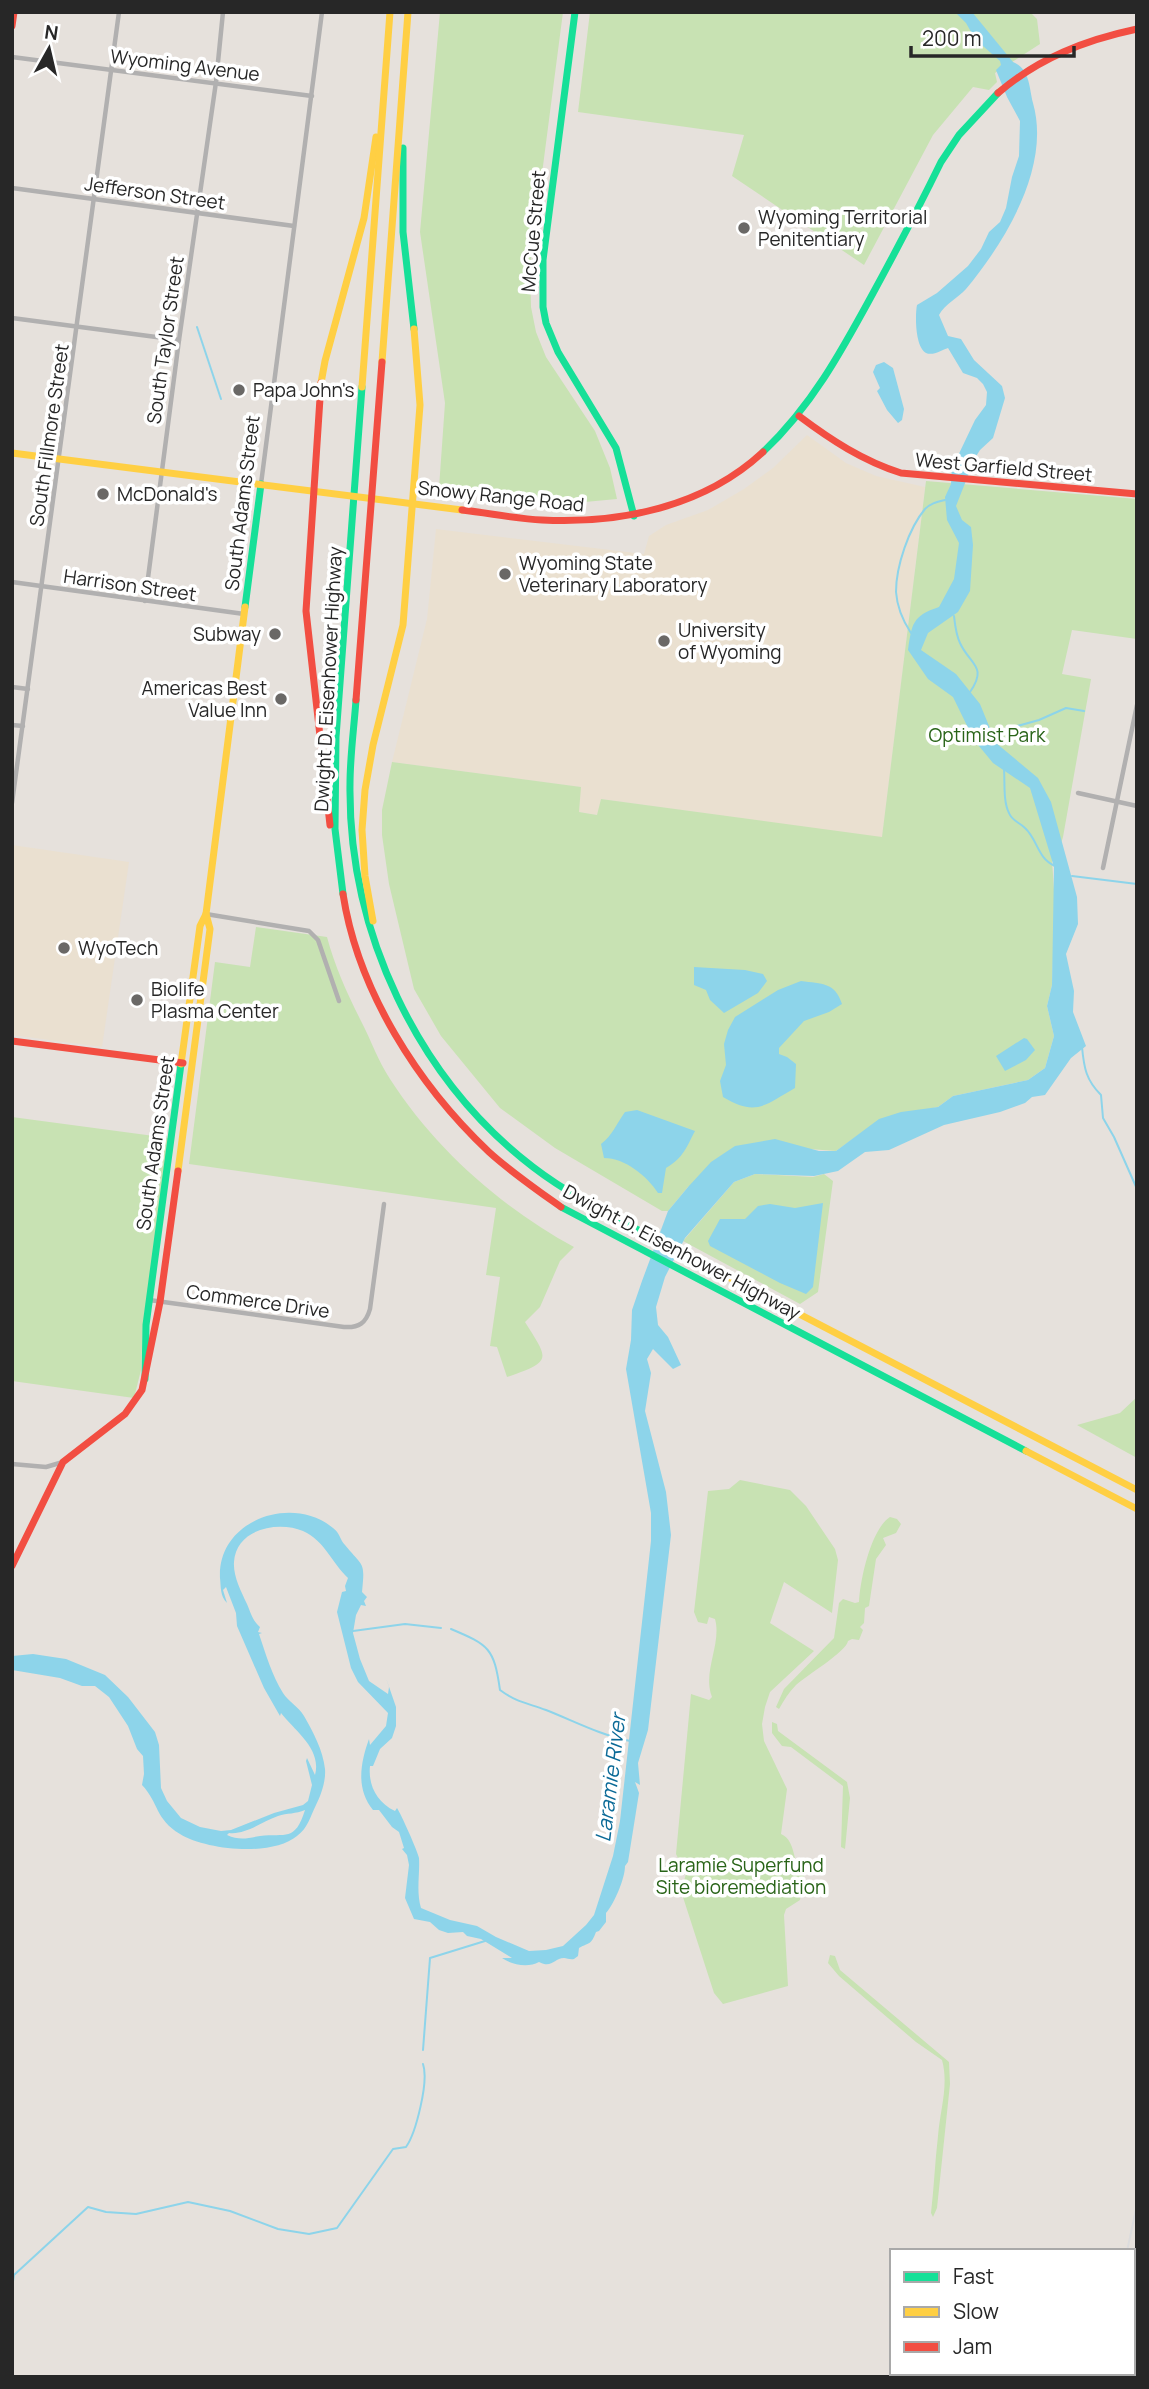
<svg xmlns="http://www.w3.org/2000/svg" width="1149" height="2389" font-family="Manrope,sans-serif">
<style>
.education{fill:#eae0d0}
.green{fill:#c8e2b3}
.water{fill:#8dd4ea;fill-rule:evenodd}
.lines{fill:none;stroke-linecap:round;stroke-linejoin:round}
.stream{stroke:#8dd4ea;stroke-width:2}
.street{stroke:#b1b0b0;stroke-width:4.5}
.fast{stroke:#16e098;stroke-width:7}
.slow{stroke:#ffcf43;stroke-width:7}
.jam{stroke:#f24e42;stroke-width:7}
.rail{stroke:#dcdcdd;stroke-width:2}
.poi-dot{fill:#6a6866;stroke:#fff;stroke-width:2.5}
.labels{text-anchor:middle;stroke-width:7;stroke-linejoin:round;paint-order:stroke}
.street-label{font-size:19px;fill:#272727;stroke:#fff}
.poi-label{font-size:19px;fill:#272727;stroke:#fff;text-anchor:start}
.park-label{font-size:19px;fill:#296418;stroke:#fff}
.water-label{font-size:21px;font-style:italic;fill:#0b6a97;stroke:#fff}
</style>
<rect width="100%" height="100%" fill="#e6e1dc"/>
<g class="education">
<path d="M807,435L846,463L876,476L925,487L882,838L601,799L598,815L579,812L580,787L392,762L427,619L436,529L644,554L649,536L666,525L708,510L744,489L773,468Z"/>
<path d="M12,845L129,862L102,1047L12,1035Z"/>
</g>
<g class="green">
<path d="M440,12H563L530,266L531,307L536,332L546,357L595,431L610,468L617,499L574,503L439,488L445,403L420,232Z"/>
<path d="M590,12H1030L1037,19L1040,44L995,73L997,82L989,90L973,87L933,135L864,265L732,176L744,135L578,112Z"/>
<path d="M926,481L1137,499V639L1072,630L1062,674L1091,679L1063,837L1056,860H1052L1055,905L1052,985L1047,1006L1054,1036L1045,1068L1028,1080L953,1096L938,1107L923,1110L857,1136L836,1151L809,1149L688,1187L668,1211H662L555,1148L500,1108L441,1036L414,989L389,884L382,835V810L392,762L581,787L579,812L597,815L601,799L882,837Z"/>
<path d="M256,927L327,937C335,967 347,993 361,1021C371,1040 378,1061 390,1079C435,1149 501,1207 574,1247L560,1261L540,1307L525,1322C548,1359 554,1361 507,1377L497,1347L490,1346L500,1277L486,1275L496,1208L189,1164L215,962L250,967Z"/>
<path d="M12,1117L169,1138L143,1325L141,1370L134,1398L12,1381Z"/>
<path d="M755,1174L813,1177L824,1174L833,1181L818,1292L800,1304L683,1241L734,1182Z"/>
<path d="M1137,1397V1458L1077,1425L1120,1413Z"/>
<path d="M740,1480L790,1490L806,1506L835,1549L838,1560L832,1613L784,1582L770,1623L814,1651L770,1692L765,1707L762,1724L764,1741L787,1789L781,1834C797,1841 791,1863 804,1874L800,1900L786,1909L784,1915L788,1986L723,2004L714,1993L681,1891L686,1874L676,1854L691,1694L709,1700L712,1697C702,1672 722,1644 715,1619L709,1617L707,1624L698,1622L694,1612L708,1491L729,1489Z"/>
<path d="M890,1517L897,1519L901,1524L896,1533L883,1538L886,1545L876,1559L869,1606L865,1608L864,1623L860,1627L863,1630L859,1640L852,1639L848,1641C846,1652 807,1675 796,1685C789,1692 784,1700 779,1709L776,1707L784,1689L834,1638L839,1603L843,1599L855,1603L859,1602C860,1580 871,1529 890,1517Z"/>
<path d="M772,1722L777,1724L778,1731L847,1782L850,1798L845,1849L841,1847L843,1786L791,1747L782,1746L772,1733Z"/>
<path d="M830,1955L835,1956L840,1970L949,2062L950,2084L937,2208L933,2217L931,2213C934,2187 935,2161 938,2136C940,2110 949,2085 942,2060L916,2042L839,1976L828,1963Z"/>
</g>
<g class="water">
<path d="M955,12H972L1013,62C1030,69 1029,87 1033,103C1051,166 1006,241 966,289C958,298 945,304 939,315L948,336L961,339L974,360L1002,386L1005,398L993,438L980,450L975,458L956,506L962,520L971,527L973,545L970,591L958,612L928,633L921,650L956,674L980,704L996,743L1038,778L1051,802L1077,897L1078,924L1066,954L1074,991L1073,1012L1086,1046L1071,1058L1045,1095L1032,1097L1025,1103L1000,1112L944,1125L889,1150L865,1152L838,1171L814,1176L755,1174L734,1182L685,1238L665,1277L656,1307L658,1325L668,1337L681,1365L673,1369L653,1349L647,1359L651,1373L645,1411L666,1492L671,1535L648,1730L638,1763L640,1785L635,1782L639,1793L628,1862L625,1866C625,1879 614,1904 606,1913V1922L599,1931L596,1932C591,1945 590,1942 579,1948L578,1956L574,1959C570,1960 567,1958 564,1958C554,1958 552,1969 539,1962C528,1968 512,1965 502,1958H512L481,1939L467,1936L463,1932L448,1933L439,1930L430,1922L414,1919L405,1898L409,1865L407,1855L402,1849L404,1848L399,1832L392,1827L379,1810H373C356,1789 360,1764 369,1739L370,1745L386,1726L388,1713L358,1682L351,1668L337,1612L342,1592L346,1591L345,1586L348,1578C332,1563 325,1541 303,1531C279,1521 236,1528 234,1562C233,1576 241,1591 247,1604C251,1613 252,1620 260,1627L258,1632L262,1633L259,1634C266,1655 272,1675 283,1693C288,1701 299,1707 304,1716C313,1732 323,1750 325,1769C326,1781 321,1795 316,1805C310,1817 308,1828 297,1836C272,1857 206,1850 180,1834C155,1819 159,1803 142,1785L144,1774L143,1756L137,1749L128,1726L109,1697L95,1686H82L60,1678L12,1670V1656L33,1654L66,1659L105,1675L128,1697L155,1732L159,1745L161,1788L167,1801L181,1818L200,1827L221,1831L231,1830L274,1813L303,1805L308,1801L312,1785L306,1761L307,1758L315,1775C322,1749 295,1731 281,1713L280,1716L264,1688L237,1626L236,1613L226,1587L223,1590L227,1603C220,1596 221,1587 220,1578C217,1520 292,1494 333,1528C340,1533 340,1540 345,1545C364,1568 365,1561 362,1592L367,1597L364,1601L366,1606L361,1605L356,1615L353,1633L360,1659L369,1681L388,1694L389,1687L386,1678L396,1707V1726L392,1738L380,1749L373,1766H370C368,1784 376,1802 395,1811L397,1808C401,1814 418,1852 419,1858C420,1875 416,1891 421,1908L450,1920L477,1926L496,1937L529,1951L546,1950L563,1946L586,1925L594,1915L613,1856L620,1821L651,1541V1513L626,1369L631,1340L632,1310L642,1281L668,1211L688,1187L711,1162L735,1146L775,1139L819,1151H836L879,1119L901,1112L938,1107L953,1096L1028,1080L1045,1068L1054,1036L1047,1006L1052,985L1054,867L1030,788L993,763L974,740L953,697L928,679L908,650C912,624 912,616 939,607L954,579L959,543L947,520L945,497L951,484L952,464L955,462L975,420L986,405L987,392L983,384L977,378L963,373L948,348C942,350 933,356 926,353C915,347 915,315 917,305L937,293L968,266L981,249L989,232L1000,222L1006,208L1012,177L1019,156L1020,121L1007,97L996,70L1001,65L1000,61L975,39L966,23ZM305,1810C295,1842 286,1833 260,1836C248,1838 240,1841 227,1835L229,1833C246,1835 261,1822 278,1816C287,1813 296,1814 305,1810Z"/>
<path d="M884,362L893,368L904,409L902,420L898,423L887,410L877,391L880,388L873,372L876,365Z"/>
<path d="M694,967L745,970L763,974L767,981L758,993L724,1013L710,1000L706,990L694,985Z"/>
<path d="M801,981C822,984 835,982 842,1004L829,1012L804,1021L779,1048V1054L787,1057L796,1064L795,1088C765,1105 756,1117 723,1097L720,1081L726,1065L724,1044L728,1030L735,1017L778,990Z"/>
<path d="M1024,1038L1027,1039L1035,1050L1026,1060L1005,1071L996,1056Z"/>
<path d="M637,1110L695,1131C686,1148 684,1157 666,1168L662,1193H658C647,1176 625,1158 604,1158L601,1144C612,1136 617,1123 625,1112Z"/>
<path d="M823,1203L813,1287L806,1294L780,1283L710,1246L708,1241L720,1219H745L758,1206L770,1204L795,1208Z"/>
</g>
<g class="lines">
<g class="stream">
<path d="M197,327L221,399"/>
<path d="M954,616C955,625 956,635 960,643C970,665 988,666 970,692"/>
<path d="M911,633C903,621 897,606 896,592C896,566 909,528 925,509C931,503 937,502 945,500"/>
<path d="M994,737L1003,730L1039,720L1066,708L1084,711"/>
<path d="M1004,769C1005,783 1003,801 1009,813C1012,821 1019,822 1025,828C1038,840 1037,858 1055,866"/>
<path d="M1072,876L1137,884"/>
<path d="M1082,1047C1084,1068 1086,1080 1101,1095L1103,1118L1114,1137L1137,1189"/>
<path d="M1137,1199V1203"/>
<path d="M451,1629C489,1645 494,1648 500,1690C516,1702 527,1703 546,1710C574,1721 600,1735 630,1741"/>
<path d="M353,1631L405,1624L441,1628"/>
<path d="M423,2050L430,1958L485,1941"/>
<path d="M12,2287L14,2275L88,2207L106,2212L136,2214L188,2202L230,2211L278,2229L309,2234L337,2228L393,2149L406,2147C416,2133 429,2081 423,2064"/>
</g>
<g class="street">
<path d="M12,57L312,96"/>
<path d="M12,188L294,226"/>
<path d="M12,318L179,340"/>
<path d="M261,484L322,12"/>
<path d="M12,582L244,614"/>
<path d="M145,601L179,340L216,82L223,12"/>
<path d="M12,687L28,689"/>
<path d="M12,725L23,726"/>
<path d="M1078,793L1137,806"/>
<path d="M12,803L119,12"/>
<path d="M1103,868L1137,705"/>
<path d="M206,914L309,931L318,940L339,1001"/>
<path d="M149,1300L344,1327C359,1328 366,1323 370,1309L384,1204"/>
<path d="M12,1464L46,1467L63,1462"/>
</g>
<g class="fast">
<path d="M575,12L543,260V307L546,323L558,352L616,448L634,516"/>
<path d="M403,148V232L414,329"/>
<path d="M763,452C811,407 841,352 872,295C896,251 919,207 941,162L959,135L998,93"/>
<path d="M245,607L261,484"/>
<path d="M356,700C354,728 350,756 350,784C348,931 417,1078 533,1167C572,1197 618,1219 661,1242"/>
<path d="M343,894L335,829L336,737L362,387"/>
<path d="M561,1207L1026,1451"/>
<path d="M145,1379L146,1325L181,1064"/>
</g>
<g class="slow">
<path d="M382,362L408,12"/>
<path d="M321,383L325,361L364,218L376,137"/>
<path d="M362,387L390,12"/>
<path d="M12,453L462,510"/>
<path d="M373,921L365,876L362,830L365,790L373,745L403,625L420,405L414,329"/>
<path d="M181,1064L200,926L206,914L245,607"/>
<path d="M178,1171L210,929L206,914"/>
<path d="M661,1242L1137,1490"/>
<path d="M1026,1451L1137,1509"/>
</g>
<g class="jam">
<path d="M12,26L14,12"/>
<path d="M998,93C1039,58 1085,40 1137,29"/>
<path d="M321,383L306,611L330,825"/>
<path d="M799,416C831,440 863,461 901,473L1137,494"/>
<path d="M462,510C489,513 516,519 542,520C620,524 704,507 763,452"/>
<path d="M356,700L382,362"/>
<path d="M343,894C358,991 418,1085 489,1152C511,1172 537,1190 561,1207"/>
<path d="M12,1041L183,1063"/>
<path d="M12,1566L63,1462L125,1414L142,1390L160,1302L178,1171"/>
</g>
<g class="rail">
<path d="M1127,2251L1137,2205"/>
<path d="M1098,2377L1099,2373"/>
<path d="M1135,2377L1137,2370"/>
</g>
</g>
<g class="poi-dot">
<circle cx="744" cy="228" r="7"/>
<circle cx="239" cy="390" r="7"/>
<circle cx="103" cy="494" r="7"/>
<circle cx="505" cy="574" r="7"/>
<circle cx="275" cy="634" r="7"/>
<circle cx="664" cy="641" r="7"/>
<circle cx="281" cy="699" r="7"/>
<circle cx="64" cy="948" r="7"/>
<circle cx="137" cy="1000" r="7"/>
</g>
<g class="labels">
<g class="street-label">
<text transform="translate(185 65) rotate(7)" y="7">Wyoming Avenue</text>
<text transform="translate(155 193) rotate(8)" y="7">Jefferson Street</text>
<text transform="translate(533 231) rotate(-85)" y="7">McCue Street</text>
<text transform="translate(165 340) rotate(-82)" y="7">South Taylor Street</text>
<text transform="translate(49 435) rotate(-82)" y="7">South Fillmore Street</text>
<text transform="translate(1004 467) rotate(5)" y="7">West Garfield Street</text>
<text transform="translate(501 496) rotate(6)" y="7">Snowy Range Road</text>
<text transform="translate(242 503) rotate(-83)" y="7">South Adams Street</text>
<text transform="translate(130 585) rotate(8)" y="7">Harrison Street</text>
<text transform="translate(328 679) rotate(-87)" y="7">Dwight D. Eisenhower Highway</text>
<text transform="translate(155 1143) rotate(-82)" y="7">South Adams Street</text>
<text transform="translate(682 1252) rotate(28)" y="7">Dwight D. Eisenhower Highway</text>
<text transform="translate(258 1301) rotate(8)" y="7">Commerce Drive</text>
</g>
<g class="poi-label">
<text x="758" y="224">Wyoming Territorial<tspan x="758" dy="22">Penitentiary</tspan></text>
<text x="253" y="397">Papa John's</text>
<text x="117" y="501">McDonald's</text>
<text x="519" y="570">Wyoming State<tspan x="519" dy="22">Veterinary Laboratory</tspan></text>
<text x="678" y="637">University<tspan x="678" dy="22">of Wyoming</tspan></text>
<text x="261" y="641" text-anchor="end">Subway</text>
<text x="267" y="695" text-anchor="end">Americas Best<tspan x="267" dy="22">Value Inn</tspan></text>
<text x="78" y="955">WyoTech</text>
<text x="151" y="996">Biolife<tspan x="151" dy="22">Plasma Center</tspan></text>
</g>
<g class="park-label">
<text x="987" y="742">Optimist Park</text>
<text x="741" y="1872">Laramie Superfund<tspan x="741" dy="22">Site bioremediation</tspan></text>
</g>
<g class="water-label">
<text transform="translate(611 1778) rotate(-83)" y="7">Laramie River</text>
</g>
</g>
<rect width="1149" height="2389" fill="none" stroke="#272727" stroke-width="28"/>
<rect x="890" y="2249" width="245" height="126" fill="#ffffff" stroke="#a9a9a9" stroke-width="2"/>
<rect x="904" y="2272" width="35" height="10" fill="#16e098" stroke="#a9a9a9" stroke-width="2"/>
<text x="953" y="2284" font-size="21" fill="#272727">Fast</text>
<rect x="904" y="2307" width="35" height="10" fill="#ffcf43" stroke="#a9a9a9" stroke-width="2"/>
<text x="953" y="2319" font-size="21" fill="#272727">Slow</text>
<rect x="904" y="2342" width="35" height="10" fill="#f24e42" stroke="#a9a9a9" stroke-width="2"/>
<text x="953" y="2354" font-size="21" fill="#272727">Jam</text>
<g transform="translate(49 49) rotate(8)" stroke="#ffffff" stroke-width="5" paint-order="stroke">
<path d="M0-5L12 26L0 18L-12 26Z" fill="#272727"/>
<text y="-10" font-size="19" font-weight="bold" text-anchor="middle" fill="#272727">N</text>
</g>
<path d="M911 46v10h163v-10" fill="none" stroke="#272727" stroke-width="3.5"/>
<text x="922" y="46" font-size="21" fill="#272727" stroke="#ffffff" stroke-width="5" paint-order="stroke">200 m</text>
</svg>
